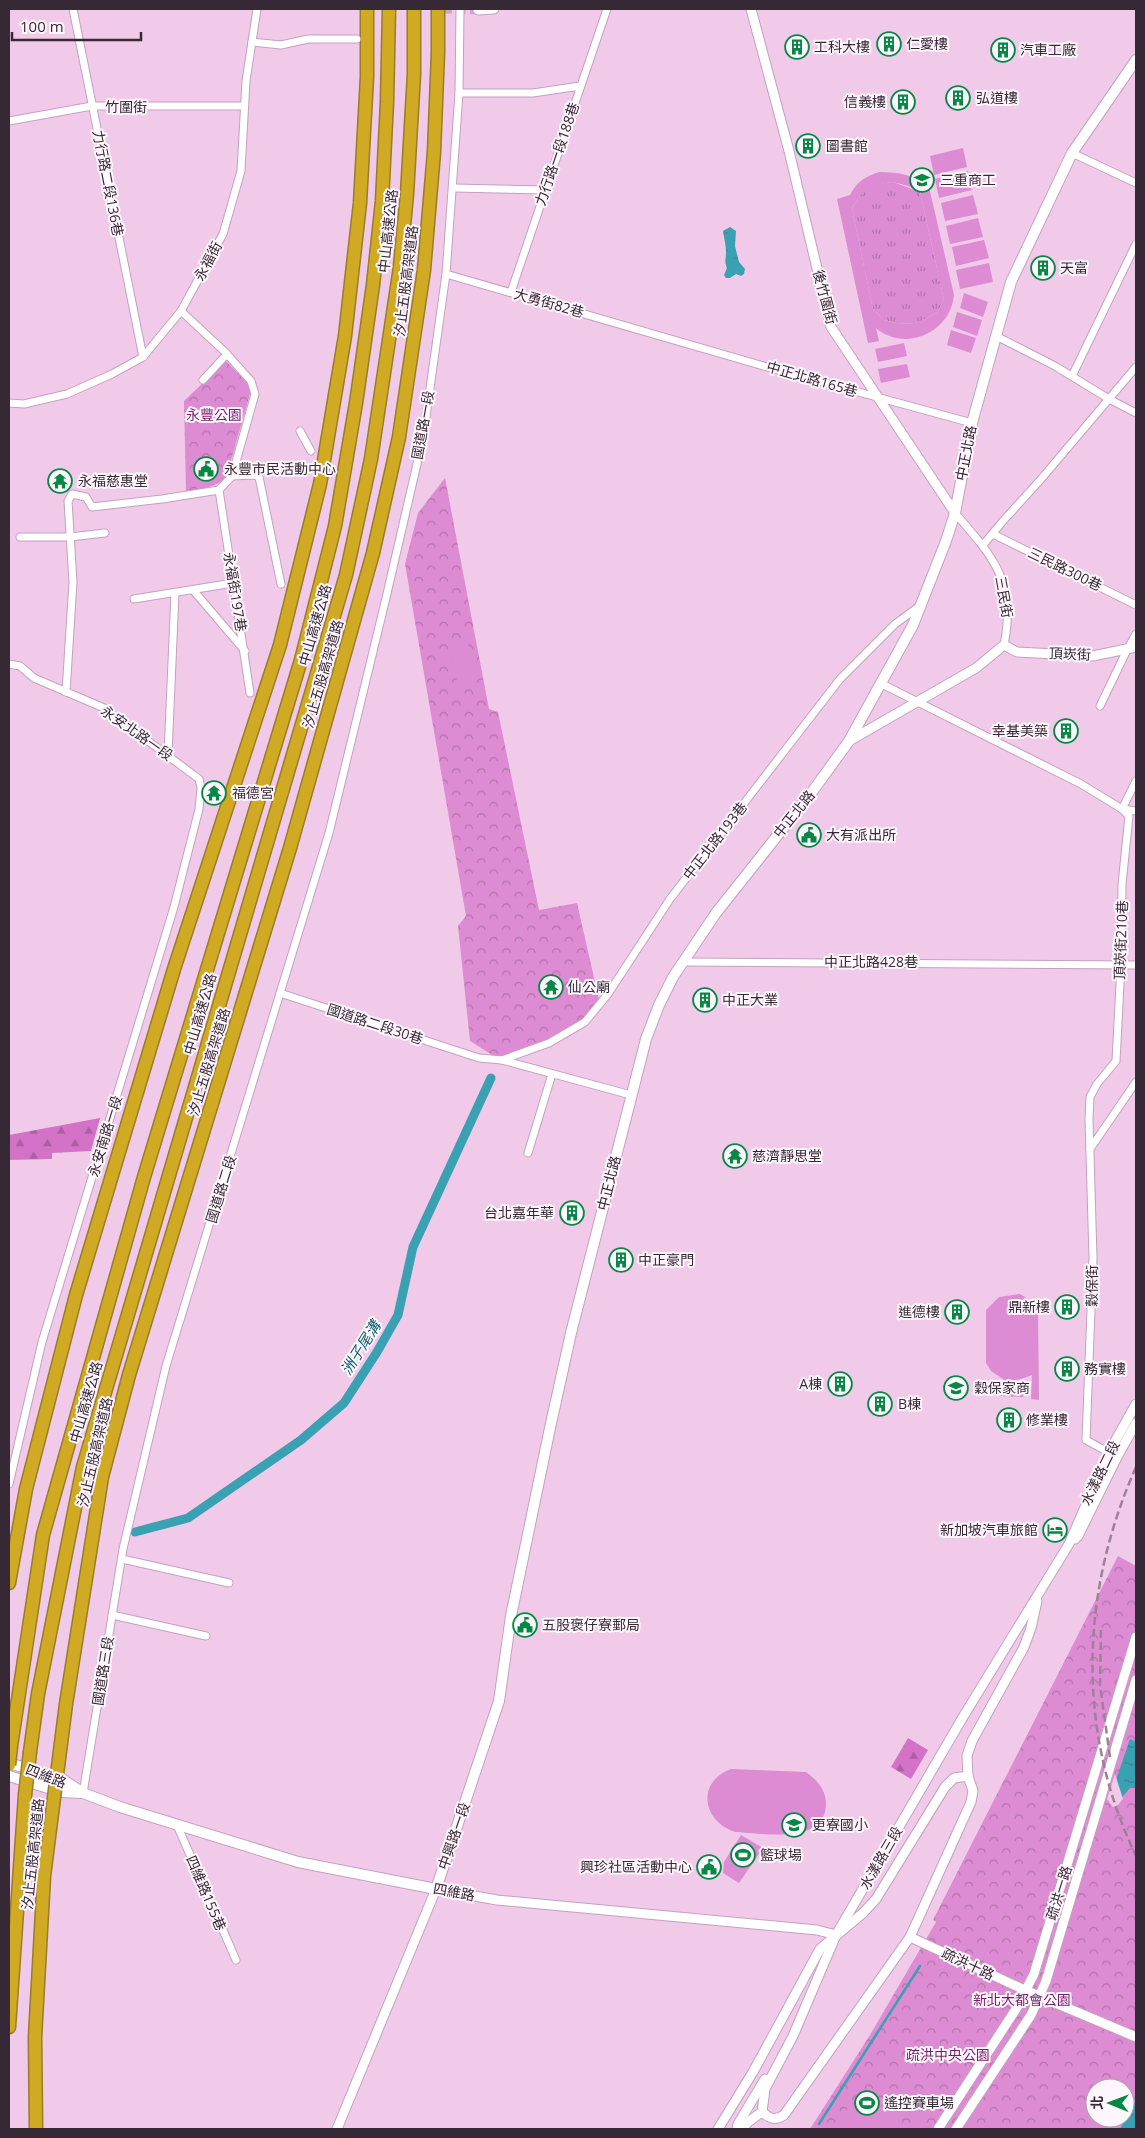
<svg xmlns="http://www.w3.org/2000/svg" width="1145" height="2138" font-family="'Open Sans','Noto Sans TC',sans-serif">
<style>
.grass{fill:url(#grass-tufts)}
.forest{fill:url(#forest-firs)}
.park{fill:url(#park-crowns);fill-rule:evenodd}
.pitch{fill:#dd8bd2;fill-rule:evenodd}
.water{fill:url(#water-ripples)}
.pier{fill:#f1caea}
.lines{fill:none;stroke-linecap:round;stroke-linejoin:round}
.stream{stroke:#3aa1b3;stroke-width:2.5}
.canal{stroke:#3aa1b3;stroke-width:9}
.tertiary-tunnel{stroke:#ccaac6;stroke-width:9;stroke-dasharray:9 4.5;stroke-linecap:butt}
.minor-casing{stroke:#c5a0bf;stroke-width:9}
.tertiary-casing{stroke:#c5a0bf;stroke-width:11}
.secondary-casing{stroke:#c5a0bf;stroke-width:12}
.motorway-casing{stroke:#9a7c29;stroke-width:15}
.minor{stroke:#fff;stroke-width:7}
.tertiary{stroke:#fff;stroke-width:9}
.secondary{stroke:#fff;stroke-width:10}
.motorway{stroke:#cfaa22;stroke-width:12}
.rail{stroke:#9d8198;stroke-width:2.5;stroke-dasharray:8 4;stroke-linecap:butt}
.motorway-bridge-casing{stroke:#9a7c29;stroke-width:15;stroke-linecap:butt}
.motorway-bridge{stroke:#cfaa22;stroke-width:12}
.labels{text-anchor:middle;stroke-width:4;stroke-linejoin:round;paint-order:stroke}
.poi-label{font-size:14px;fill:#372835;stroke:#fef6fd;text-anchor:start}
.street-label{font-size:14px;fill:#372835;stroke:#fef6fd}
.park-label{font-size:14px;fill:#741d6d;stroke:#fef6fd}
.water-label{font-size:15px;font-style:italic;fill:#0a616e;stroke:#fef6fd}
</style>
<defs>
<pattern id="grass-tufts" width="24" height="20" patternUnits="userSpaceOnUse" patternTransform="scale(1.25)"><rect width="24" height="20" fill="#dd8bd2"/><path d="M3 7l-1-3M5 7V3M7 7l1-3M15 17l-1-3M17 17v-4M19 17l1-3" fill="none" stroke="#b472ab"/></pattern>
<pattern id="forest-firs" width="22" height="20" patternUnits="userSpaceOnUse" patternTransform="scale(1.25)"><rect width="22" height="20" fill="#d372c7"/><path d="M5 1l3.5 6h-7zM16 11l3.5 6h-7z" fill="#ac5ea2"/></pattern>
<pattern id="park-crowns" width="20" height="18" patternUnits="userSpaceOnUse" patternTransform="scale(1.25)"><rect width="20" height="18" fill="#dd8bd2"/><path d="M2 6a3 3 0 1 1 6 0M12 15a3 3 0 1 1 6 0" fill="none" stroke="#b472ab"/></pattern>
<pattern id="water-ripples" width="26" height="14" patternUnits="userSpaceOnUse" patternTransform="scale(1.25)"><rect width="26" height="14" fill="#3aa1b3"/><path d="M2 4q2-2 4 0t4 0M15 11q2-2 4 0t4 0" fill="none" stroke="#328392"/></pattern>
</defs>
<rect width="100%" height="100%" fill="#f1caea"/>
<path class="grass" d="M893,182L920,192L944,300L937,313L915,324L896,323L884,320L873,309L852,209C862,188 870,184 893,182Z"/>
<g class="forest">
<path d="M100,1118L91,1151L52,1153V1159L9,1160V1135Z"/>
<path d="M908,1738L928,1750L911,1779L891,1767Z"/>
</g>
<g class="park">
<path d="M226,361L249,384L250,394L226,478C214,488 201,489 186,491L184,401Z"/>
<path d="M445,478L489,709L498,712L539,910L577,903L600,1004L562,1039L505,1063L470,1041L458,926L466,916L405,564L418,513Z"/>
<path d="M1118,1556L1136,1566V2129H810L870,2035L936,1922L933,1920ZM1095,2088H1125V2118H1095Z"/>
</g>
<g class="pitch">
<path d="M963,148L967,167L934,175L930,156Z"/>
<path d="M968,171L972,190L939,198L935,179Z"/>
<path d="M879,172C899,172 914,175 929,187L954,295C951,332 905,353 876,328L879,341L868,343L837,199L850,195C857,181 865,177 879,172ZM893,182L908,186L920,192L944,300L937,313L915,324L896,323L884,320L873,309L852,209C861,190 872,184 893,182Z"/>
<path d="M973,195L978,214L945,221L941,203Z"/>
<path d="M978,218L983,237L950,244L946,226Z"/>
<path d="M984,240L989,258L956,266L952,247Z"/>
<path d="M989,263L993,282L960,289L956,270Z"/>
<path d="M964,293L988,302L983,317L960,308Z"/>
<path d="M957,312L982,320L977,336L953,327Z"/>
<path d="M951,330L976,338L971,353L947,345Z"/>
<path d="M904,343L907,356L878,362L875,349Z"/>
<path d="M907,364L910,377L881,383L878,369Z"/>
<path d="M467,639L477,685L459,689L448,643Z"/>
<path d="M1020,1294L1034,1303L1038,1309L1039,1400L1031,1399L1032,1375L1021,1379L1006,1381L991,1371L986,1363V1310L999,1297Z"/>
<path d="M1000,1385H1023V1397L1000,1396Z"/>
<path d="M731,1769L806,1772C816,1779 826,1790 826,1803C826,1846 762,1833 735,1832C701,1821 697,1781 731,1769Z"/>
<path d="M741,1835L763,1848L739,1883L723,1873L724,1862Z"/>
<path d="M861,2089L902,2116L894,2129H834Z"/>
</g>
<g class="water">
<path d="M730,227L736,231L735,246L739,262L745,269L744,274L741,276L736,274L730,278H726L724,275L727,268C724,261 726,259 726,252C726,245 724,238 723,231Z"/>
<path d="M1130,1739L1136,1742V1788H1130L1117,1803L1109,1800Z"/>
<path d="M1136,2100V2129H1120Z"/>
</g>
<path class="pier" d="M1115,1774L1123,1799L1118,1805L1113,1807L1107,1799Z"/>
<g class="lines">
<path class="stream" d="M819,2124L920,1966"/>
<path class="canal" d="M135,1532L188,1518L301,1440L344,1403L377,1352L398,1315L413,1247L491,1078"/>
<path class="tertiary-tunnel" d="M443,9L478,10"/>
<g class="minor-casing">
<g id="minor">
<path d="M73,9L143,357"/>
<path d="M252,42L281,45L308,39H357"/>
<path d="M459,93H533L580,86"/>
<path d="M9,121L92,106H244"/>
<path d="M1072,153L1136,183"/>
<path d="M454,188L545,190"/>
<path d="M446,274L767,367L972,423"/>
<path d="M511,292L607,9"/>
<path d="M996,336L1055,366L1109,399L1136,413"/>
<path d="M1072,376L1136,244"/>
<path d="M203,380L227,354"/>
<path d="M9,403L24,404L67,394L112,374L143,357L181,311L223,234L241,171L246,81L257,9"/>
<path d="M300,431L311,451"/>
<path d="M232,476L255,475L259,477L281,584"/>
<path d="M219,490L250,693"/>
<path d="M955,513C993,557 1017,582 1004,645"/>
<path d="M993,534L1136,605"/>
<path d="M20,537H70L105,533"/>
<path d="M983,545L1003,521L1042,478L1136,367"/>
<path d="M193,590L245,651"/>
<path d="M134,599L233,583"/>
<path d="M9,664L20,666L34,678L104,708L199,779L201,788L199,809L174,907L42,1342L9,1484"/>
<path d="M882,684L1081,784L1122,809L1129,816L1122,884L1121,965L1116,1061L1097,1084L1090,1097L1089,1120L1093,1258L1086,1440L1117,1457"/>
<path d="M66,692L73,582L68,501L72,494L86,497L92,507L162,499L219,490L232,476L255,394L251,381L225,352L181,311"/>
<path d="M1100,706L1127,650L1136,634"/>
<path d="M168,754L175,593"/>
<path d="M1122,809L1136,781"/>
<path d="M1122,809L1136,811"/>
<path d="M684,962L1136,965"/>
<path d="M280,993L479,1058L502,1060L631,1095"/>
<path d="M502,1060L549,1043L585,1022L608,994L670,899L840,679L895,624L921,605"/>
<path d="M1090,1149L1136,1082"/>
<path d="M528,1153L552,1074"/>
<path d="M122,1559L229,1583"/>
<path d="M112,1615L206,1636"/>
<path d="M83,1793L123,1549L166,1366L329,833L386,598L423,438L446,274L459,93L460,9"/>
<path d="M177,1825L236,1960"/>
</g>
</g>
<g class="tertiary-casing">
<g id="tertiary">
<path d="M751,9L789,151L831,327L955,513"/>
<path d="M478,10L494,9"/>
<path d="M849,741L976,668L1004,645L1017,652L1093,656L1136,647"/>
<path d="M1075,1539L1078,1536L1117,1457L1136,1423"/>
<path d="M968,1776L967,1756L972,1741L1024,1647L1031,1628L1037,1601"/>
<path d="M910,1937L1027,1991L1136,2037"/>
<path d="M337,2129L436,1889L497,1900L817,1930L836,1935"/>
<path d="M718,2129L753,2072L820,1949L863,1913L876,1899L945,1787L954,1778L968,1776L973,1791L971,1802L910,1937L784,2115C775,2121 770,2119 762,2112"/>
<path d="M737,2129L738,2124L765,2079"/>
<path d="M743,2129L748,2122L762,2112L765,2089L793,2036L836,1935L963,1717L1069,1544L1109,1452L1136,1404"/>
<path d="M938,2129L1016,2009L1034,1974L1136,1637"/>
<path d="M956,2129L1031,2015L1046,1981L1136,1680"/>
</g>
</g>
<g class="secondary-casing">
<g id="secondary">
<path d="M9,1763L62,1779L83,1793L120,1807L298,1862L436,1889L499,1701L511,1616L550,1428L571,1333L646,1039L659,1005L673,977L716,913L812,792L849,741L913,625L946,541L955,513L972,423L1011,282L1072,153L1136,60"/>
<path d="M9,1776L61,1792L82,1793"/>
</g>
</g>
<g class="motorway-casing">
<g id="motorway">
<path d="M9,1583L26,1489L76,1295L174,969L280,645L320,484L345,336L360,203L367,77V9"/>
<path d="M11,1746L43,1535L144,1177L301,660L335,526L356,403L373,285L382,201L387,102L389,9"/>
<path d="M30,1752L38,1694L83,1467L346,575L371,459L400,267L407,194L414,74V9"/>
<path d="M9,2027L25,1795"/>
</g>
</g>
<use href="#minor" class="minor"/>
<use href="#tertiary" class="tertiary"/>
<use href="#secondary" class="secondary"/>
<use href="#motorway" class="motorway"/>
<g class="rail">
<path d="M1136,1467C1080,1593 1076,1731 1136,1856"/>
<path d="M1101,1630L1100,1685L1110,1757"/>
</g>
<g class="motorway-bridge-casing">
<g id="motorway-bridge">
<path d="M9,1765L11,1746"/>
<path d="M25,1795L30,1752"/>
<path d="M36,2129L35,2037L44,1876L66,1704L102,1477L129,1375L290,848L373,553L399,437L424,270L434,152L438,52V9"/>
</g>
</g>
<use href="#motorway-bridge" class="motorway-bridge"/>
</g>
<defs>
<g id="building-ring" transform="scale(1.25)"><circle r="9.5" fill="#fef6fd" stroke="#058844" stroke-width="1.5"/><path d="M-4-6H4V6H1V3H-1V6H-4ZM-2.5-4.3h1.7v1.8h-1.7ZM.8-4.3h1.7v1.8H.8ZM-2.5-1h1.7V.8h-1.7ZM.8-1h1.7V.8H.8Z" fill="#058844"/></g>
<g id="school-ring" transform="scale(1.25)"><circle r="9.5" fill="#fef6fd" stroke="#058844" stroke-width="1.5"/><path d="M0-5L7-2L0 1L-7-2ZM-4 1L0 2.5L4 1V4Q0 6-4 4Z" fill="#058844"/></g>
<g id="civic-ring" transform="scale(1.25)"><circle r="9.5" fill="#fef6fd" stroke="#058844" stroke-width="1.5"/><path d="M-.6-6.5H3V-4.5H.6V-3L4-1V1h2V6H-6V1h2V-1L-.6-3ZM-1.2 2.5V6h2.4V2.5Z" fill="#058844"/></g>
<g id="temple-ring" transform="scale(1.25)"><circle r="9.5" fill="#fef6fd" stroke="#058844" stroke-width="1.5"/><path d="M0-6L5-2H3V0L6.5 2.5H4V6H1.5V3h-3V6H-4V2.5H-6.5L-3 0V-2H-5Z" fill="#058844"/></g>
<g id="hotel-ring" transform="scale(1.25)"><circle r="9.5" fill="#fef6fd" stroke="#058844" stroke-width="1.5"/><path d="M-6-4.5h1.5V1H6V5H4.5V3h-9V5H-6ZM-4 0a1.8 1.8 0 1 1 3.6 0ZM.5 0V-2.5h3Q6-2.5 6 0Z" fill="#058844"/></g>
<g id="stadium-ring" transform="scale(1.25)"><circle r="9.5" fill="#fef6fd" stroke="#058844" stroke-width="1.5"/><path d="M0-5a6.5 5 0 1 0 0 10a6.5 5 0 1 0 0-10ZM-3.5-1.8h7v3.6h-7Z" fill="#058844"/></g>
</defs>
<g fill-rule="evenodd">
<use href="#building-ring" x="889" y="44"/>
<use href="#building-ring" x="797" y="47"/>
<use href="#building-ring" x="1003" y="50"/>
<use href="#building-ring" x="958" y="98"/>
<use href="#building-ring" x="903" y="102"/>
<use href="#building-ring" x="808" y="146"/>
<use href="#school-ring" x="922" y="180"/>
<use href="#building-ring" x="1043" y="268"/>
<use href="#civic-ring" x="206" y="469"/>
<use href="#temple-ring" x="60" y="481"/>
<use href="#building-ring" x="1066" y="731"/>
<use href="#temple-ring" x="214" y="793"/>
<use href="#civic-ring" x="809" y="835"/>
<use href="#temple-ring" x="551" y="987"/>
<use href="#building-ring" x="705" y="1000"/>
<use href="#temple-ring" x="735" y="1156"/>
<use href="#building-ring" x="572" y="1213"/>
<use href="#building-ring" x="621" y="1260"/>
<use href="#building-ring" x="1067" y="1307"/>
<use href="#building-ring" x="957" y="1312"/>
<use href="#building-ring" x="1067" y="1369"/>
<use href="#building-ring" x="840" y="1384"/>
<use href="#school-ring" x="956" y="1388"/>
<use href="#building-ring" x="880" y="1404"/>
<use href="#building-ring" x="1009" y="1420"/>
<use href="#hotel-ring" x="1055" y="1530"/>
<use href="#civic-ring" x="525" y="1625"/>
<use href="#school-ring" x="794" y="1825"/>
<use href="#stadium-ring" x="743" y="1855"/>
<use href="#civic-ring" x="709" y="1867"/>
<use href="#stadium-ring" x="867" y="2103"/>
</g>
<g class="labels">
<g class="poi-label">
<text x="906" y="49">仁愛樓</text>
<text x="814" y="52">工科大樓</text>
<text x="1020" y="55">汽車工廠</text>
<text x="976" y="103">弘道樓</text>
<text x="886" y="107" text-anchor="end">信義樓</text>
<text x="826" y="151">圖書館</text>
<text x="940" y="185">三重商工</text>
<text x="1060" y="273">天富</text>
<text x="224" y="474">永豐市民活動中心</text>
<text x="78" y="486">永福慈惠堂</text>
<text x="1048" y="736" text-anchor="end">幸基美築</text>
<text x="232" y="798">福德宮</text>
<text x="826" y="840">大有派出所</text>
<text x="568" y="992">仙公廟</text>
<text x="722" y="1005">中正大業</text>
<text x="752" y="1161">慈濟靜思堂</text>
<text x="554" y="1218" text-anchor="end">台北嘉年華</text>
<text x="638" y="1265">中正豪門</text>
<text x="1050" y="1312" text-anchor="end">鼎新樓</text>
<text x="940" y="1317" text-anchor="end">進德樓</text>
<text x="1084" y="1374">務實樓</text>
<text x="822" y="1389" text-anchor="end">A棟</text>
<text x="974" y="1393">穀保家商</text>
<text x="898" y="1409">B棟</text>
<text x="1026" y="1425">修業樓</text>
<text x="1038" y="1535" text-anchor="end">新加坡汽車旅館</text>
<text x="542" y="1630">五股褒仔寮郵局</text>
<text x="812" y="1830">更寮國小</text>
<text x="760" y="1860">籃球場</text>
<text x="692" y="1872" text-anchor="end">興珍社區活動中心</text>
<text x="884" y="2108">遙控賽車場</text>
</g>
<g class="street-label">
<text transform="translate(126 107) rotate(1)" y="5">竹圍街</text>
<text transform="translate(557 154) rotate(-71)" y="5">力行路一段188巷</text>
<text transform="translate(108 183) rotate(79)" y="5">力行路二段136巷</text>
<text transform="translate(388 231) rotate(-84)" y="5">中山高速公路</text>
<text transform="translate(208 261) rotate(-62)" y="5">永福街</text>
<text transform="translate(406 281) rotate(-83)" y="5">汐止五股高架道路</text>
<text transform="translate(825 297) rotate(75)" y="5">後竹圍街</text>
<text transform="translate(549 303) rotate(16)" y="5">大勇街82巷</text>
<text transform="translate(812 379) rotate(16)" y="5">中正北路165巷</text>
<text transform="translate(423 425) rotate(-80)" y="5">國道路一段</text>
<text transform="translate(966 453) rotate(-79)" y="5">中正北路</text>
<text transform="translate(1065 569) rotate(26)" y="5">三民路300巷</text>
<text transform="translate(235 592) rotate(81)" y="5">永福街197巷</text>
<text transform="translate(1004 597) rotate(80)" y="5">三民街</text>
<text transform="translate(315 625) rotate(-74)" y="5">中山高速公路</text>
<text transform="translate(1070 654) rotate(2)" y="5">頂崁街</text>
<text transform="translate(323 674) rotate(-74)" y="5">汐止五股高架道路</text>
<text transform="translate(137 733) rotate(35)" y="5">永安北路一段</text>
<text transform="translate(794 814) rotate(-51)" y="5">中正北路</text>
<text transform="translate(715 841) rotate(-52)" y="5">中正北路193巷</text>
<text transform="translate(1121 940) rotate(-88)" y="5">頂崁街210巷</text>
<text x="871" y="967">中正北路428巷</text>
<text transform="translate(200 1014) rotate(-74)" y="5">中山高速公路</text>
<text transform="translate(375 1024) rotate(18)" y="5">國道路二段30巷</text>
<text transform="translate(209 1062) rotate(-73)" y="5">汐止五股高架道路</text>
<text transform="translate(105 1136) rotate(-73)" y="5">永安南路一段</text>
<text transform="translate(609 1183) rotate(-76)" y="5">中正北路</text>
<text transform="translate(221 1189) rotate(-73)" y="5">國道路二段</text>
<text transform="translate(1092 1286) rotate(-89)" y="5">穀保街</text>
<text transform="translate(86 1402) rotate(-74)" y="5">中山高速公路</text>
<text transform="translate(95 1452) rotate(-77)" y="5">汐止五股高架道路</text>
<text transform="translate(1100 1473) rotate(-64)" y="5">水漾路二段</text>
<text transform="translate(103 1671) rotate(-81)" y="5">國道路三段</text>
<text transform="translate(46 1776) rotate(21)" y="5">四維路</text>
<text transform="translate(454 1836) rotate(-71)" y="5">中興路一段</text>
<text transform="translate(33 1854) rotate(-84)" y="5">汐止五股高架道路</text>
<text transform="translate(881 1858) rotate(-60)" y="5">水漾路三段</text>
<text transform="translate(454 1892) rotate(10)" y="5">四維路</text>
<text transform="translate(206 1893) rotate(67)" y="5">四維路155巷</text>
<text transform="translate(1059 1893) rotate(-73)" y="5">疏洪一路</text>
<text transform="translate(968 1964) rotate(25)" y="5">疏洪十路</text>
</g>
<g class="park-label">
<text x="214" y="420">永豐公園</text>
<text x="1022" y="2005">新北大都會公園</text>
<text x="948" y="2060">疏洪中央公園</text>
</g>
<g class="water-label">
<text transform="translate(361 1348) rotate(-58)" y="5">洲子尾溝</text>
</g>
</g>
<rect width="1145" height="2138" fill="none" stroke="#372835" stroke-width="20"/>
<g transform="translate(1110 2103) rotate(271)"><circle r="24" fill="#fef6fd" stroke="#aea4ad"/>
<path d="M0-4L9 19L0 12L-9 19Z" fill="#058844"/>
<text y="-8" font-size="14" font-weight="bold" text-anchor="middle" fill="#372835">北</text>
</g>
<path d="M12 32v8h129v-8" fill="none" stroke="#372835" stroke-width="2.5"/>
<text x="20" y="32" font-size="15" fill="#372835" stroke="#fef6fd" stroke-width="4" paint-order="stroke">100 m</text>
</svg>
